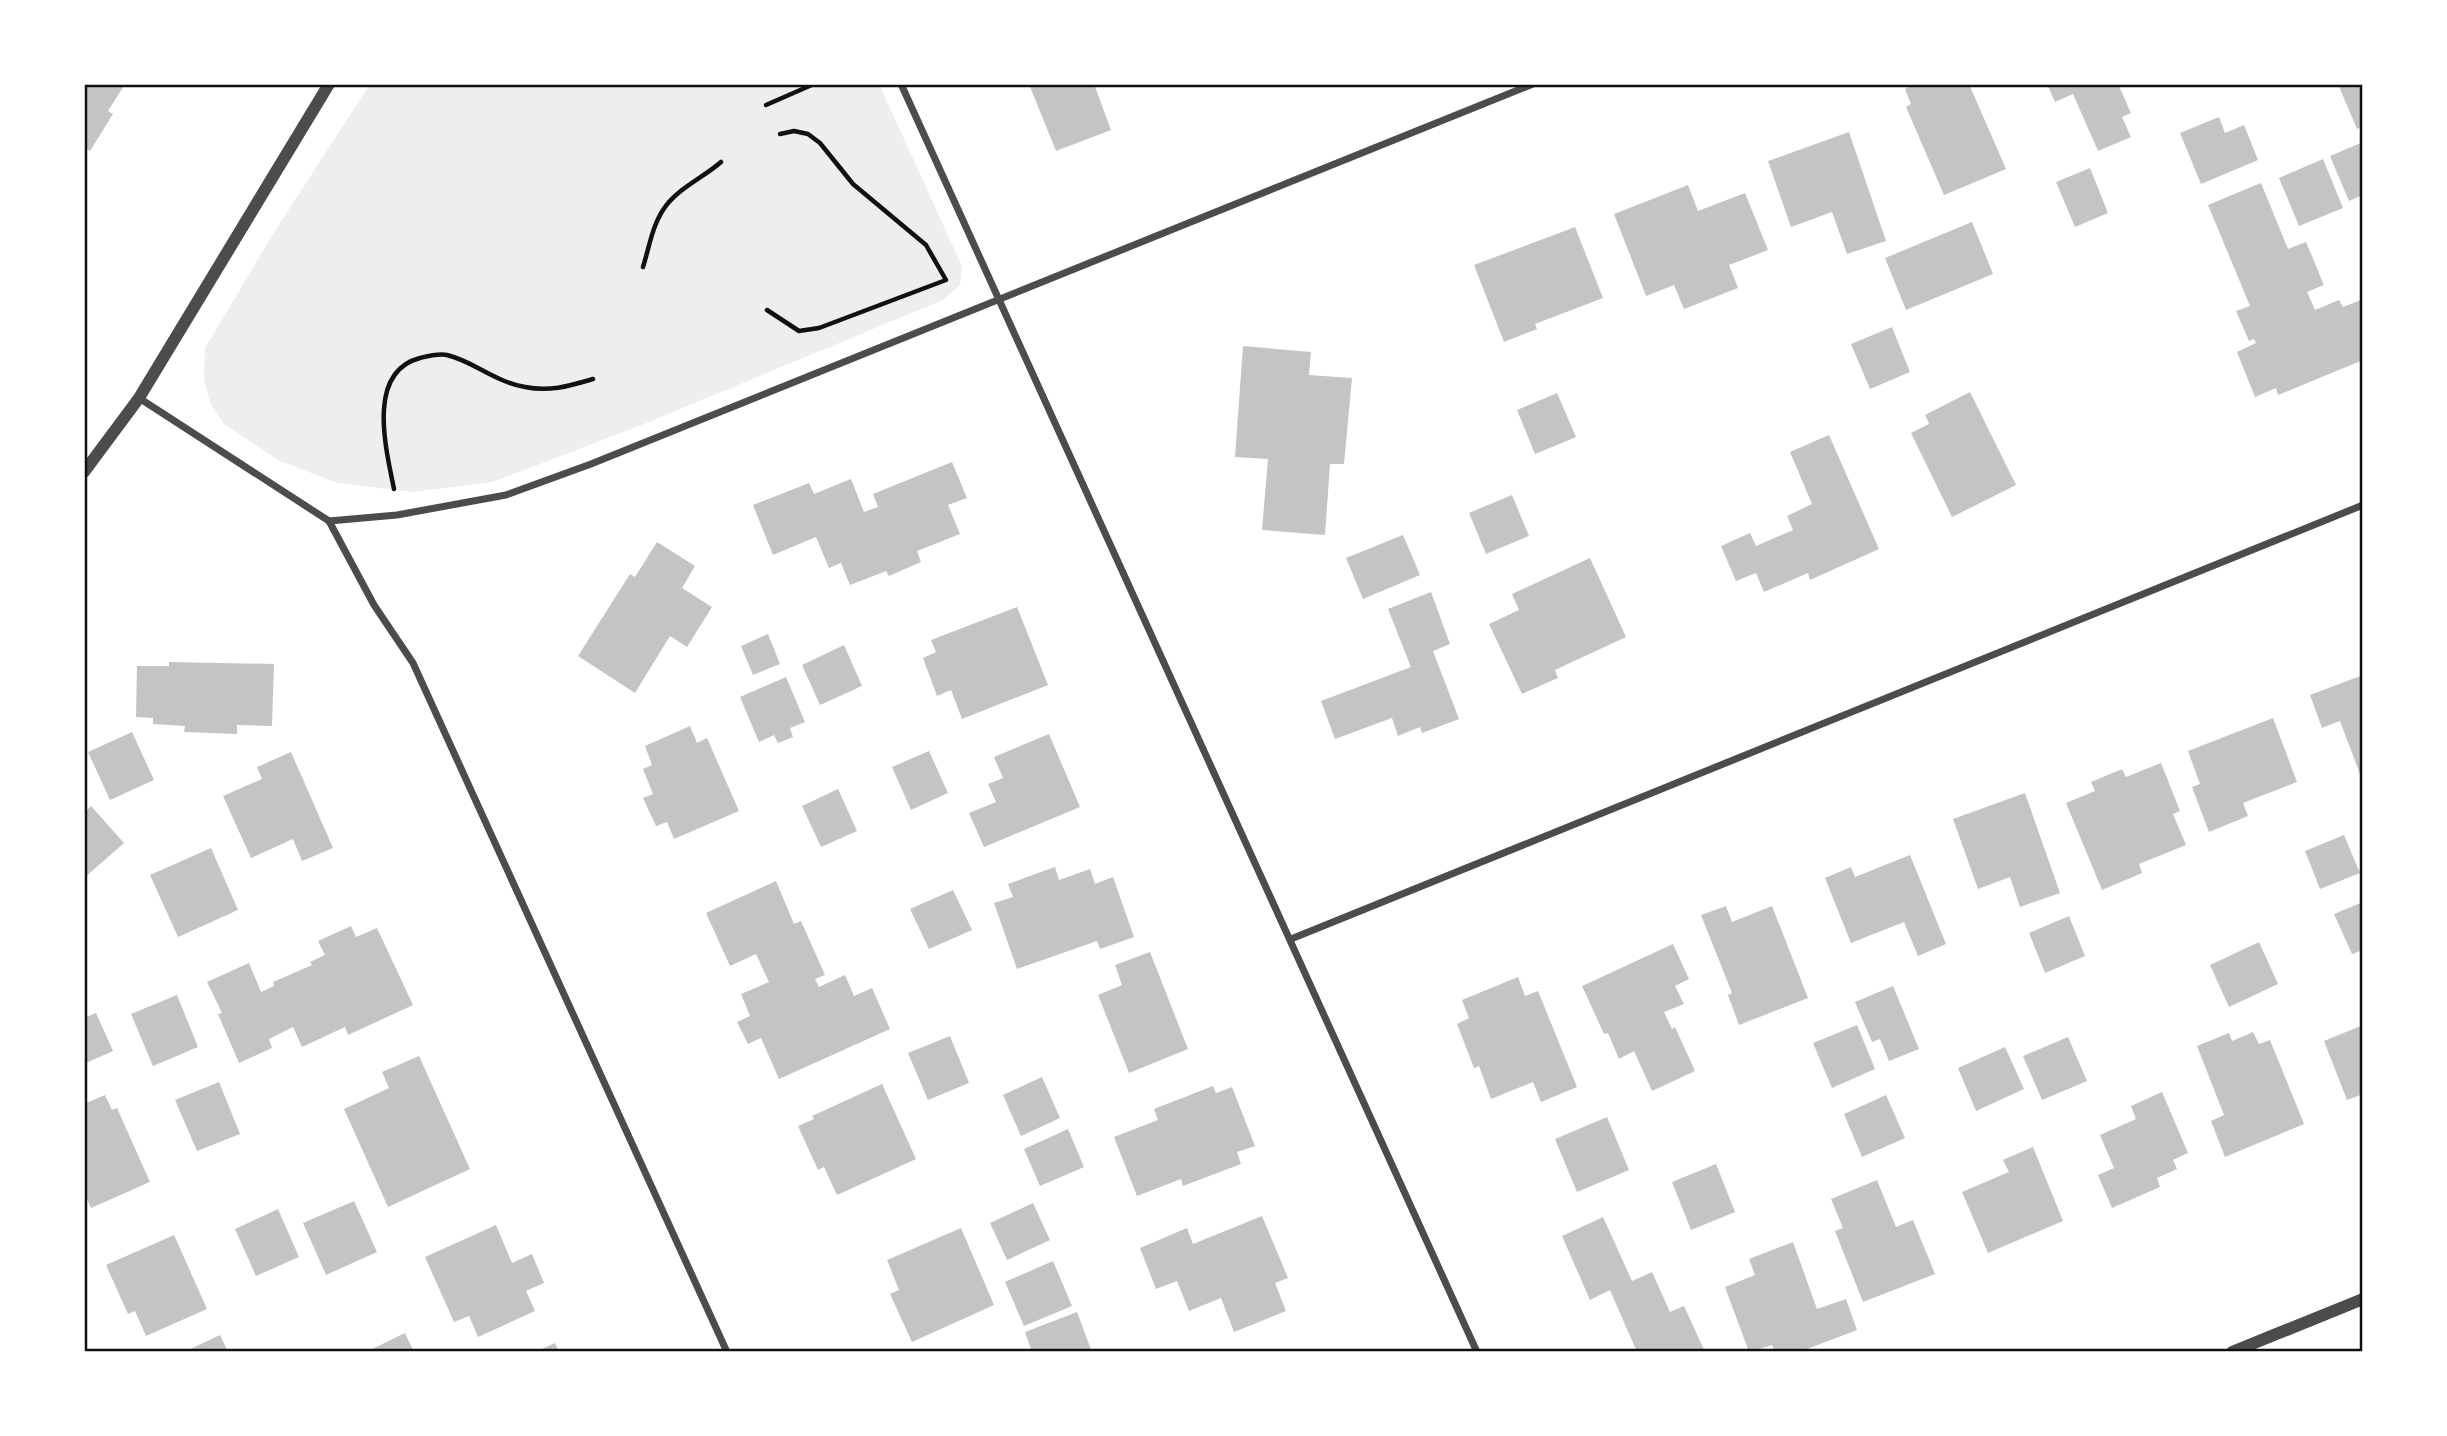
<svg xmlns="http://www.w3.org/2000/svg" width="2447" height="1436" font-family="'Asap Condensed',sans-serif">
<style>
.green{fill:#eee}
.building{fill:#c4c4c4}
.lines{fill:none;stroke-linecap:round;stroke-linejoin:round}
.path{stroke:#111;stroke-width:4.5}
.minor{stroke:#4c4c4c;stroke-width:7}
.tertiary{stroke:#4c4c4c;stroke-width:12}
.neatline{fill:none;stroke:#111;stroke-width:2.5}
</style>
<rect width="100%" height="100%" fill="#fff"/>
<path class="green" d="M370,84H879L962,266L960,285L943,300L644,424L493,482L414,492L337,483L278,460L224,424L210,403L204,379L205,348L273,234Z"/>
<g class="building">
<path d="M84,84H125L108,111L113,114L90,151L84,147Z"/>
<path d="M1029,84H1094L1111,130L1056,151Z"/>
<path d="M1916,84H1956L1957,86L1969,84L2006,169L1944,195L1906,107L1911,104L1905,89Z"/>
<path d="M2047,84H2118L2131,113L2122,117L2131,137L2098,151L2073,94L2055,102Z"/>
<path d="M2338,84H2363V126L2357,129Z"/>
<path d="M2219,117L2225,133L2244,125L2258,160L2201,184L2180,133Z"/>
<path d="M1849,132L1886,241L1847,254L1832,212L1791,227L1768,161Z"/>
<path d="M2363,142V195L2349,201L2330,156Z"/>
<path d="M2323,159L2343,208L2299,226L2279,178Z"/>
<path d="M2090,168L2108,213L2075,227L2056,182Z"/>
<path d="M2261,183L2288,249L2306,242L2324,285L2307,292L2315,310L2339,300L2343,307L2361,300L2363,360L2278,395L2276,388L2255,397L2237,352L2256,343L2254,339L2249,341L2236,311L2250,306L2208,205Z"/>
<path d="M1688,185L1698,211L1745,193L1768,250L1729,265L1738,288L1684,309L1674,285L1646,296L1614,214Z"/>
<path d="M1972,222L1993,274L1906,310L1885,258Z"/>
<path d="M1575,227L1603,298L1535,324L1537,329L1504,342L1474,265Z"/>
<path d="M1892,327L1910,372L1870,389L1851,344Z"/>
<path d="M1243,346L1311,352L1309,375L1352,378L1344,464H1330L1325,535L1262,530L1268,459L1235,457Z"/>
<path d="M1970,392L2016,485L1952,517L1911,433L1929,424L1925,415Z"/>
<path d="M1557,393L1576,437L1535,454L1517,410Z"/>
<path d="M1829,435L1879,549L1810,580L1808,573L1764,592L1756,573L1736,581L1721,546L1750,533L1756,546L1793,530L1787,516L1812,504L1790,452Z"/>
<path d="M952,462L967,498L948,505L960,534L917,551L921,562L889,576L886,571L850,585L841,563L829,568L816,537L773,555L753,505L809,483L814,494L851,479L864,512L878,507L873,494Z"/>
<path d="M1512,495L1529,536L1486,554L1469,513Z"/>
<path d="M1403,535L1420,575L1363,599L1346,558Z"/>
<path d="M657,542L695,566L682,588L712,607L687,647L670,636L635,693L578,656L630,574L635,577Z"/>
<path d="M1590,558L1626,637L1555,670L1558,678L1522,694L1489,624L1519,610L1512,594Z"/>
<path d="M1431,592L1450,644L1433,651L1459,719L1422,733L1420,727L1398,736L1392,718L1335,739L1321,701L1411,667L1388,609Z"/>
<path d="M1017,607L1048,685L962,719L951,690L937,696L923,658L936,652L931,640Z"/>
<path d="M768,634L780,664L753,675L741,646Z"/>
<path d="M844,645L862,686L820,705L802,665Z"/>
<path d="M169,662L274,664L272,726L237,725V734L184,732L185,726L153,724V718L136,717L137,666H169Z"/>
<path d="M2363,675V782L2340,721L2322,728L2310,695Z"/>
<path d="M786,677L805,722L790,728L793,737L778,743L774,735L759,742L740,697Z"/>
<path d="M2273,718L2297,782L2243,803L2248,816L2209,832L2192,787L2200,784L2188,751Z"/>
<path d="M690,726L697,743L707,738L739,811L674,839L667,822L656,826L643,798L653,794L643,769L652,765L645,746Z"/>
<path d="M132,732L154,780L110,800L88,752Z"/>
<path d="M1049,734L1080,807L984,847L969,813L996,802L988,784L1003,778L994,757Z"/>
<path d="M929,751L948,793L911,810L892,767Z"/>
<path d="M291,752L333,848L302,861L293,839L251,858L223,796L262,779L257,767Z"/>
<path d="M2161,763L2180,811L2173,814L2186,845L2139,864L2142,873L2102,890L2066,803L2095,791L2091,782L2122,769L2126,777Z"/>
<path d="M838,789L857,831L821,847L802,806Z"/>
<path d="M2025,793L2060,893L2020,907L2010,877L1978,889L1953,819Z"/>
<path d="M91,806L124,843L84,878V813Z"/>
<path d="M2344,835L2360,873L2320,889L2305,851Z"/>
<path d="M211,848L238,910L178,937L150,875Z"/>
<path d="M1910,855L1946,944L1918,956L1904,922L1851,943L1825,878L1851,867L1855,877Z"/>
<path d="M1055,867L1059,880L1090,869L1095,884L1113,877L1134,937L1100,949L1097,941L1017,969L994,903L1013,897L1008,884Z"/>
<path d="M776,881L794,924L801,921L825,975L815,979L819,987L845,975L854,996L872,988L890,1029L779,1079L761,1038L748,1044L737,1022L750,1016L741,994L769,982L756,954L730,966L706,913Z"/>
<path d="M953,890L972,930L929,949L910,909Z"/>
<path d="M2363,902V950L2352,954L2334,914Z"/>
<path d="M1726,906L1732,922L1772,906L1808,998L1739,1025L1728,995L1732,993L1701,915Z"/>
<path d="M2069,916L2085,956L2045,973L2029,933Z"/>
<path d="M351,926L356,937L377,928L413,1005L348,1035L345,1027L302,1047L293,1027L269,1039L272,1048L239,1063L218,1014L222,1013L207,982L249,963L261,992L274,986L273,982L312,965L310,962L325,955L318,941Z"/>
<path d="M2259,942L2278,984L2229,1007L2210,965Z"/>
<path d="M1673,944L1689,979L1675,986L1684,1004L1664,1012L1672,1029L1675,1027L1695,1071L1652,1091L1634,1051L1619,1059L1608,1033L1604,1034L1582,986Z"/>
<path d="M1150,952L1188,1049L1129,1073L1098,995L1122,985L1115,965Z"/>
<path d="M1518,977L1525,996L1538,991L1577,1087L1541,1102L1533,1082L1491,1099L1479,1066L1474,1068L1457,1024L1469,1018L1462,1000Z"/>
<path d="M1893,986L1919,1049L1889,1061L1880,1039L1872,1042L1855,1002Z"/>
<path d="M177,995L198,1047L153,1066L131,1014Z"/>
<path d="M96,1013L113,1051L84,1064V1018Z"/>
<path d="M1857,1025L1875,1069L1832,1088L1813,1043Z"/>
<path d="M2363,1025V1094L2347,1100L2324,1041Z"/>
<path d="M2253,1032L2259,1044L2270,1040L2304,1124L2225,1157L2211,1121L2224,1115L2197,1046L2229,1033L2232,1041Z"/>
<path d="M950,1036L969,1083L928,1100L908,1053Z"/>
<path d="M2068,1037L2087,1081L2042,1100L2023,1056Z"/>
<path d="M2005,1047L2024,1089L1976,1111L1958,1068Z"/>
<path d="M419,1056L470,1169L388,1207L344,1109L389,1088L382,1072Z"/>
<path d="M1042,1077L1060,1118L1021,1136L1003,1095Z"/>
<path d="M219,1082L240,1134L197,1151L175,1100Z"/>
<path d="M882,1084L916,1159L837,1195L824,1167L818,1170L798,1126L814,1119L812,1116Z"/>
<path d="M1213,1086L1216,1093L1232,1087L1255,1146L1237,1152L1241,1164L1183,1186L1181,1179L1137,1196L1114,1137L1158,1120L1154,1109Z"/>
<path d="M2162,1092L2188,1153L2173,1160L2177,1169L2157,1178L2160,1187L2112,1208L2098,1175L2114,1168L2100,1135L2136,1119L2131,1106Z"/>
<path d="M105,1095L112,1110L117,1108L150,1182L91,1208L84,1192V1104Z"/>
<path d="M1886,1095L1905,1138L1862,1157L1844,1114Z"/>
<path d="M1607,1117L1629,1170L1577,1192L1555,1139Z"/>
<path d="M1068,1129L1084,1167L1040,1186L1024,1149Z"/>
<path d="M2033,1147L2063,1221L1988,1253L1962,1192L2009,1172L2003,1160Z"/>
<path d="M1716,1164L1735,1212L1691,1230L1672,1182Z"/>
<path d="M1877,1180L1896,1227L1913,1220L1935,1274L1863,1302L1835,1231L1843,1228L1831,1199Z"/>
<path d="M354,1201L377,1252L326,1275L303,1223Z"/>
<path d="M1033,1203L1050,1240L1007,1260L990,1223Z"/>
<path d="M278,1209L299,1257L256,1276L235,1229Z"/>
<path d="M1262,1216L1288,1278L1275,1283L1286,1311L1234,1332L1221,1298L1189,1311L1177,1281L1156,1289L1140,1248L1187,1228L1193,1244Z"/>
<path d="M1603,1217L1632,1281L1652,1272L1670,1312L1684,1306L1705,1352H1637L1610,1290L1590,1300L1562,1236Z"/>
<path d="M496,1225L512,1263L532,1254L544,1283L526,1291L535,1311L478,1337L469,1316L454,1322L425,1257Z"/>
<path d="M961,1228L994,1305L912,1342L890,1294L899,1290L887,1260Z"/>
<path d="M174,1235L207,1309L146,1336L135,1311L128,1314L106,1265Z"/>
<path d="M1793,1242L1817,1309L1846,1299L1857,1330L1799,1352H1775L1772,1345L1749,1352L1725,1287L1755,1275L1749,1259Z"/>
<path d="M1053,1261L1072,1306L1024,1326L1005,1282Z"/>
<path d="M1077,1312L1092,1352H1032L1025,1332Z"/>
<path d="M405,1333L414,1352H366Z"/>
<path d="M220,1335L228,1352H184Z"/>
<path d="M555,1343L559,1352H535Z"/>
</g>
<g class="lines">
<g class="path">
<path d="M766,105L814,84"/>
<path d="M643,267C649,248 652,227 663,210C676,189 703,178 721,162"/>
<path d="M767,310L799,331L819,328L946,280L926,245L853,184L820,143L808,134L794,131L780,134"/>
<path d="M394,489C386,449 366,372 420,358C428,356 439,353 447,355C473,361 495,382 525,387C550,392 569,386 593,379"/>
</g>
<g class="minor">
<path d="M901,84L1477,1352"/>
<path d="M139,398L329,521L397,515L506,495L591,464L1533,84"/>
<path d="M329,521L374,605L413,663L727,1352"/>
<path d="M1291,939L2363,505"/>
</g>
<g class="tertiary">
<path d="M84,472L139,398L329,84"/>
<path d="M2232,1352L2363,1299"/>
</g>
</g>
<rect width="2447" height="1436" fill="none" stroke="#ffffff" stroke-width="172"/>
<rect x="86" y="86" width="2275" height="1264" class="neatline"/>
</svg>
